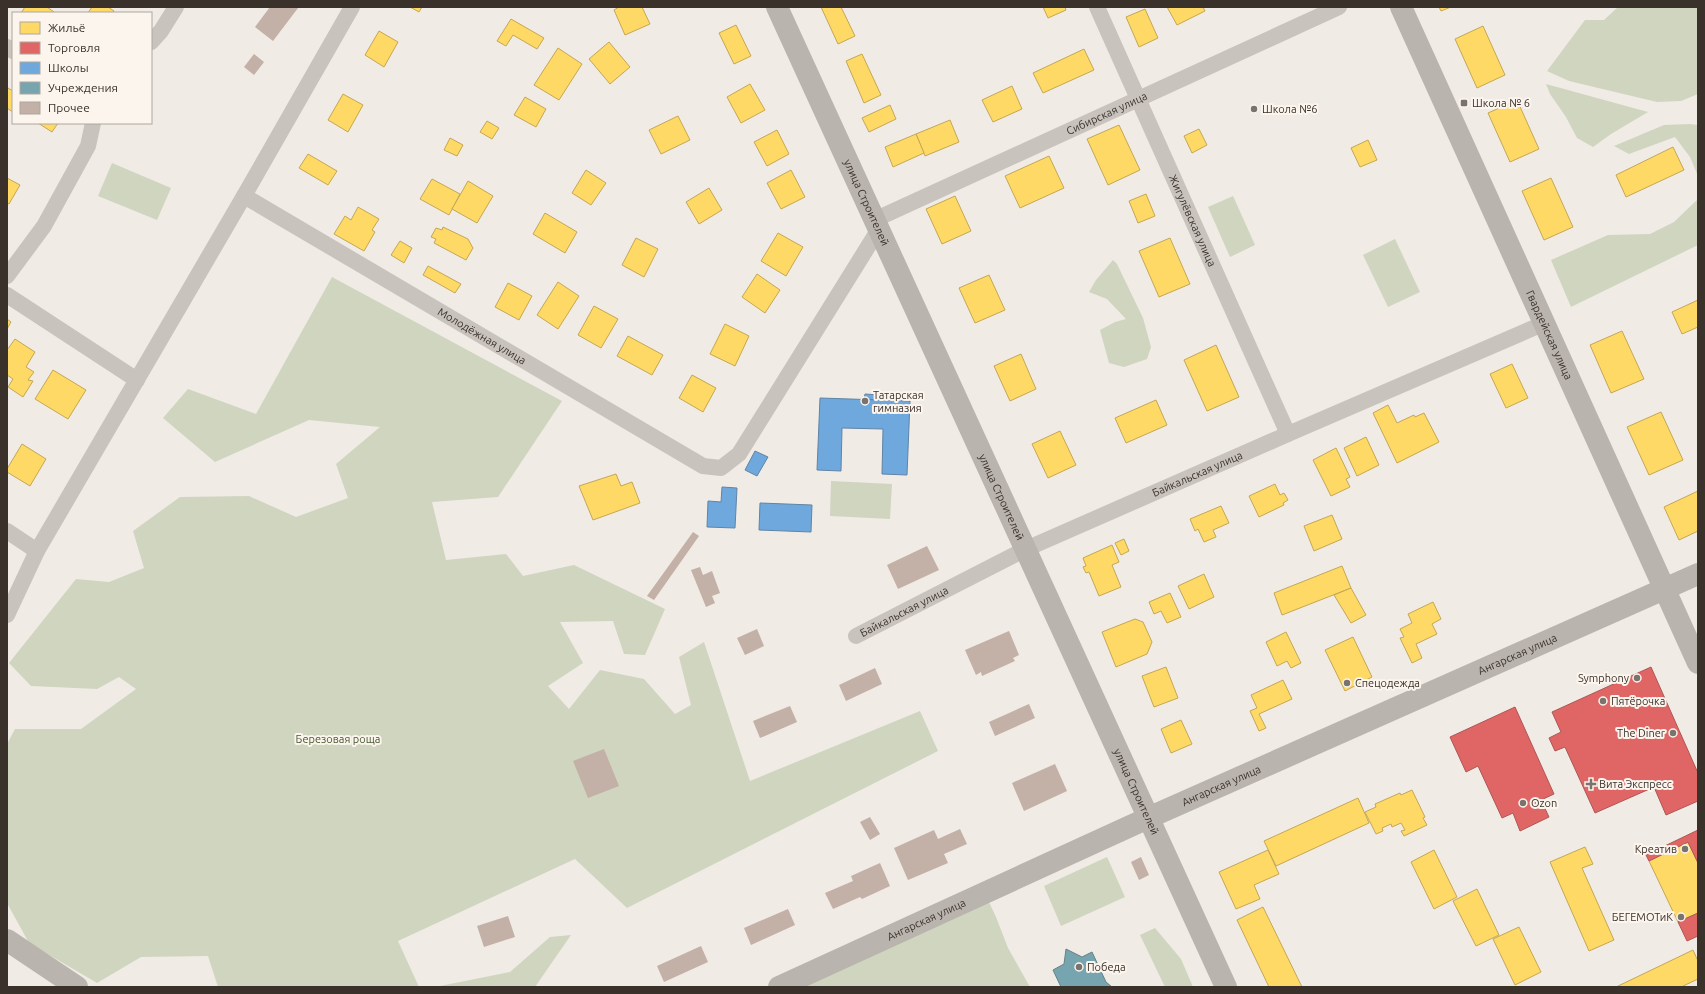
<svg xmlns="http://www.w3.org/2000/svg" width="1705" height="994" font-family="Ubuntu,sans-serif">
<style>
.green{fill:#d0d5c0}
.homes{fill:#ffd966;stroke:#c4a754}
.shops{fill:#e06666;stroke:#ae5654}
.schools{fill:#6fa8dc;stroke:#5f84a7}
.public{fill:#76a5af;stroke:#648287}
.building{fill:#c3b0a7}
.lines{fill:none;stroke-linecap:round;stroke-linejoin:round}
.street{stroke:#c9c3be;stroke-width:16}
.secondary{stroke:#bab4ae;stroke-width:22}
.poi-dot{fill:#7a726c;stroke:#fbf5ee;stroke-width:1.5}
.labels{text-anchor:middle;stroke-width:4;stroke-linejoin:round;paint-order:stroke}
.poi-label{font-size:11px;fill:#3b312b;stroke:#fbf5ee;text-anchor:start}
.street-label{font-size:11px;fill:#3b312b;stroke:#fbf5ee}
.park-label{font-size:11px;fill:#48592f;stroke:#fbf5ee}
</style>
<rect width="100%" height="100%" fill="#f0ebe5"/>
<g class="green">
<path d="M1618,7H1698V94L1681,101L1657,102L1569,81L1547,71L1585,20H1604Z"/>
<path d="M1546,84L1648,112L1611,134L1593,147L1577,138L1566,117L1550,94Z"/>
<path d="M1690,124L1698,125V176L1690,157L1675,137L1629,154L1614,146L1664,125Z"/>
<path d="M112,163L171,188L157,220L98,196Z"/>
<path d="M1233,196L1255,245L1230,257L1208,207Z"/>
<path d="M1698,199V245L1571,307L1551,260L1608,235L1650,234L1674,222Z"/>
<path d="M1395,239L1420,292L1388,307L1363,255Z"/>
<path d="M1113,260L1117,264L1143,318L1151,347L1147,359L1124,367L1109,363L1100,330L1115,322L1126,319L1107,299L1089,292L1096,280Z"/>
<path d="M332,277L562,401L498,497L432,502L446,560L506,554L523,576L574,565L665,609L645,655L624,654L613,621L560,622L583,663L548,686L569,709L600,670L644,679L675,714L691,705L679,657L704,642L750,781L920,711L938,751L627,908L575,859L398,941L419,987H218L208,956L141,957L97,983L29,943L7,903V744L15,729H81L136,689L119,677L97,689L31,686L9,663L76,579L109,582L144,568L133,531L180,497L249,496L296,517L348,498L336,464L380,427L309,420L215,462L163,418L188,389L256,414Z"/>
<path d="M831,481L892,484L890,519L830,516Z"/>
<path d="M1107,857L1125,897L1061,926L1044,886Z"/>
<path d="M988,900L996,917L1008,948L1030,987H800Z"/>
<path d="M1155,928L1181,959L1193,987H1165L1140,935Z"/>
<path d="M571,935L535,987H435L510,972L550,937Z"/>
</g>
<g class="homes">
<path d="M25,7H47L54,12L53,13H21Z"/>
<path d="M92,7H108L114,11L113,13H88Z"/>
<path d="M410,7H422L419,12Z"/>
<path d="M619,7H642L650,24L625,35L614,10Z"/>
<path d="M821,7H841L855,36L838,44Z"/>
<path d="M1043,7H1065L1066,10L1048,18Z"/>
<path d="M1167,7H1203L1205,11L1177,25Z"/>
<path d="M1439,7H1451L1441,11Z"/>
<path d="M1145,9L1158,38L1139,47L1126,17Z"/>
<path d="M511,19L544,38L537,49L513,35L506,46L497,41Z"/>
<path d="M736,25L751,56L734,64L719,33Z"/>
<path d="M1483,26L1505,75L1477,88L1455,39Z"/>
<path d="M379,31L398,42L384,67L365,55Z"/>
<path d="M609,42L630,67L610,84L589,59Z"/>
<path d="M558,48L582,64L559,100L534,85Z"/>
<path d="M1084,49L1094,70L1043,93L1033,73Z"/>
<path d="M862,54L881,95L864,103L846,61Z"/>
<path d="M750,84L765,110L741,123L727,97Z"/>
<path d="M1012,86L1022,109L993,122L982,100Z"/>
<path d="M8,88L13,91V112L7,108V90Z"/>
<path d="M343,94L363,105L348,132L328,120Z"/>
<path d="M525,97L546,109L536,127L514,115Z"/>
<path d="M1517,100L1539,149L1510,162L1488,113Z"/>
<path d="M890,105L896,119L869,132L862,118Z"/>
<path d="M678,116L690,140L661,154L649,130Z"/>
<path d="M950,120L959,142L925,156L916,134Z"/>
<path d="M487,121L499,128L492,139L480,132Z"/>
<path d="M38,123H58L52,132Z"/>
<path d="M1119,125L1140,170L1108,185L1087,139Z"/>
<path d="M1199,129L1207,145L1192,153L1184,136Z"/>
<path d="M777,130L789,154L767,166L754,142Z"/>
<path d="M916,134L924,153L893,167L885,147Z"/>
<path d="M450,138L463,145L457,156L444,150Z"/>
<path d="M1368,140L1377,160L1360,167L1351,148Z"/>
<path d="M1673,147L1684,170L1626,197L1616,175Z"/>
<path d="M308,154L337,171L328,185L299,168Z"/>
<path d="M1049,156L1064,188L1020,208L1005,176Z"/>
<path d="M586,170L606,183L591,205L572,193Z"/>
<path d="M791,170L805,197L781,209L767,183Z"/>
<path d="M7,178L20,185L9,204L7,203Z"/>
<path d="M1551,178L1573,227L1544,240L1522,191Z"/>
<path d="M432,179L460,194L449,215L420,199Z"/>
<path d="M468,181L493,196L477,223L452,209Z"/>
<path d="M709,188L722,210L699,224L686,202Z"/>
<path d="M1146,194L1155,216L1138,223L1129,201Z"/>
<path d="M955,196L971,231L942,244L926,209Z"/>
<path d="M358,207L379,219L372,230L375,232L364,251L334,234L345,216L351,220Z"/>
<path d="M545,213L577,232L565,253L533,234Z"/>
<path d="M443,227L468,239L473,248L466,260L434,243L436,239L431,237L436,228L442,230Z"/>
<path d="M778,233L803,247L786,276L761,261Z"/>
<path d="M636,238L658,249L644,277L622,265Z"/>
<path d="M1170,238L1190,284L1159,297L1139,251Z"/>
<path d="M400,241L412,248L404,263L391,255Z"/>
<path d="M428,266L461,284L455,293L423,275Z"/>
<path d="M757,274L780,290L765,313L742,297Z"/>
<path d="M989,275L1005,310L975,323L959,288Z"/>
<path d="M558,282L579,296L558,329L537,315Z"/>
<path d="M508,283L532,296L519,320L495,307Z"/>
<path d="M1698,300V327L1682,334L1672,312Z"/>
<path d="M594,306L618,319L601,348L578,335Z"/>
<path d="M7,319L11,322L7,329Z"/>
<path d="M725,324L749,336L735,366L710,354Z"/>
<path d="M1622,331L1644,379L1611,393L1590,345Z"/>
<path d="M628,336L663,355L652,375L617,356Z"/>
<path d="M15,339L35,352L26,367L34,372L28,380L33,381L23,397L8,387L13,379L7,375V350Z"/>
<path d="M1216,345L1239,397L1207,411L1184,360Z"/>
<path d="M1021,354L1036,389L1010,401L994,366Z"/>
<path d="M1512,364L1528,398L1506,408L1490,374Z"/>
<path d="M53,370L86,390L68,419L35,399Z"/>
<path d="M692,375L716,388L703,412L679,398Z"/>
<path d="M1156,400L1167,425L1126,443L1115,418Z"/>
<path d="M1388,405L1397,423L1414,415L1415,417L1424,413L1439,442L1397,463L1373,413Z"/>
<path d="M1661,412L1683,460L1649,475L1627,427Z"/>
<path d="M1060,431L1076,465L1048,478L1032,444Z"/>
<path d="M1366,437L1379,465L1357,476L1344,448Z"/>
<path d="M22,444L46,459L30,486L7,472V469Z"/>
<path d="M1336,448L1350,477L1346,479L1350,487L1331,496L1313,460Z"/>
<path d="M616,474L621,486L632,482L640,503L593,520L579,486Z"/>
<path d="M1275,484L1280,495L1284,493L1288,500L1283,503L1284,505L1259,517L1249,496Z"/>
<path d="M1698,491V531L1679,540L1664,507Z"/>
<path d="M1221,506L1229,523L1213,530L1216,537L1204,542L1198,529L1195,531L1190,519Z"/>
<path d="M1332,515L1342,539L1314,551L1304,526Z"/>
<path d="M1124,539L1129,551L1121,555L1115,543Z"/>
<path d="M1112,545L1119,562L1112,565L1121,587L1099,596L1089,572L1086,573L1083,567L1086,566L1083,558Z"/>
<path d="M1342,566L1351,588L1282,615L1274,593Z"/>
<path d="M1204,574L1214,597L1189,609L1178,586Z"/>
<path d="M1351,588L1366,615L1351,623L1334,595Z"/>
<path d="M1170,593L1181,617L1167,623L1161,611L1154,614L1149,602Z"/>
<path d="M1433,602L1441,619L1432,624L1437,634L1416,644L1422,658L1412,663L1400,638L1404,637L1400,629L1412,623L1408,614Z"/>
<path d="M1135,619L1143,622L1152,642L1147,654L1116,667L1102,632Z"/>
<path d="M1286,632L1301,663L1291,668L1287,661L1277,666L1266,642Z"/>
<path d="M1353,637L1372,677L1345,691L1325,650Z"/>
<path d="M1166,667L1178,698L1154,707L1142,676Z"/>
<path d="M1283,680L1292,699L1259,714L1266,728L1259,731L1250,711L1257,708L1251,695Z"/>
<path d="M1181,720L1192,744L1171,753L1161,729Z"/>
<path d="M1412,790L1425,817L1423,818L1427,825L1404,836L1401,831L1405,830L1401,823L1392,827L1391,824L1382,828L1383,831L1376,834L1365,812L1376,807L1375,804L1400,793L1401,795Z"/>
<path d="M1358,798L1369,823L1276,866L1264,841Z"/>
<path d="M1688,842L1698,863V913L1678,922L1649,861Z"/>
<path d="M1585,847L1593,864L1582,868L1614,940L1589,951L1550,862Z"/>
<path d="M1268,850L1279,874L1254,885L1260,899L1236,909L1219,872Z"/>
<path d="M1434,850L1457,897L1434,909L1411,862Z"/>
<path d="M1477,889L1499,935L1476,946L1453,901Z"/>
<path d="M1263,907L1302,987H1269L1237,920Z"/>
<path d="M1519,927L1541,972L1515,985L1493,939Z"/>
<path d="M1693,950L1698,961V979L1681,987H1616Z"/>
</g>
<g class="shops">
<path d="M1651,667L1698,773V801L1666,815L1654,787L1595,813L1565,747L1555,751L1549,738L1561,732L1552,712Z"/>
<path d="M1515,707L1554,794L1541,800L1549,817L1520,831L1513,813L1502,818L1478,766L1466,772L1450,737Z"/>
<path d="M1698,830V863L1688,842L1649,861L1646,855Z"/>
<path d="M1698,913V936L1687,941L1678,922Z"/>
</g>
<g class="schools">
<path d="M865,394L879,395V400L864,399Z"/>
<path d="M820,398L910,401L907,475L882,474L883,429L842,428L841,471L817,470Z"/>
<path d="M755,451L768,457L757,476L745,470Z"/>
<path d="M722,487L737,488L735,528L707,527L708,501L721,502Z"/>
<path d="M760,503L812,505L811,532L759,530Z"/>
</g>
<path class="public" d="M1066,949L1082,957L1092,952L1106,982L1112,987H1061L1053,970L1064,964Z"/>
<g class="building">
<path d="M270,7L298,8L273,41L255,27Z"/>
<path d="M254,54L264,62L254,75L244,67Z"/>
<path d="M693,532L699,536L654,600L647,596Z"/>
<path d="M927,546L939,570L898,589L887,565Z"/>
<path d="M700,567L703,575L712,571L720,593L712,596L715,603L706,607L691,570Z"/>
<path d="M757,629L764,646L745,655L737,638Z"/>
<path d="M1009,631L1019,655L1013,658L1015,661L982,676L981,672L976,675L965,650Z"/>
<path d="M875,668L882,684L846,701L839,685Z"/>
<path d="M1029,704L1035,718L995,736L989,722Z"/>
<path d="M790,706L797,722L760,738L753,721Z"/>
<path d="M604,749L619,786L588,798L573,761Z"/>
<path d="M1055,764L1067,791L1024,811L1012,783Z"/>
<path d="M870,817L880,834L870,840L860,822Z"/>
<path d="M960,829L967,844L944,854L948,863L908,880L894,848L934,830L938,839Z"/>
<path d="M1141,857L1149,875L1139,880L1131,862Z"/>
<path d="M880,863L890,886L862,899L860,897L833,909L825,893L853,881L851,876Z"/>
<path d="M788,909L795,925L751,945L744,928Z"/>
<path d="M508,916L515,937L484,947L477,926Z"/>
<path d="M701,946L708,962L664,982L657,966Z"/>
</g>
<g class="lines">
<g class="street">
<path id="s1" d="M1097,7L1288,434"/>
<path d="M151,42L161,31L176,7"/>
<path d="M7,47L13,51"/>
<path id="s2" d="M244,196L703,466L721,468L739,454L879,229"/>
<path id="s3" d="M874,220L1339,7"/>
<path d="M7,276L44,226L88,146L93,123"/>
<path d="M7,295L137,380"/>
<path d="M7,531L37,551"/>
<path d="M7,615L37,551L244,196L352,7"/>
<path id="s4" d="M856,636L1026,549L1288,434L1545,323"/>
</g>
<g class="secondary">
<path id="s5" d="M777,7L1226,987"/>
<path id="s6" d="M1401,7L1698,663"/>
<path d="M7,940L77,987"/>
<path id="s7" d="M779,987L1148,818L1698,574"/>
</g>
</g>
<g class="poi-dot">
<rect x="1460" y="99" width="8" height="8" rx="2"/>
<circle cx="1254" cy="109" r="4"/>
<circle cx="865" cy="401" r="4"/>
<circle cx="1637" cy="678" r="4"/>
<circle cx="1347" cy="683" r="4"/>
<circle cx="1603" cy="701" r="4"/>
<circle cx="1673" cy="733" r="4"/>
<path d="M1589 778h4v4h4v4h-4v4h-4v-4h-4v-4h4z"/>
<circle cx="1523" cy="803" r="4"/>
<circle cx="1685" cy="849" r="4"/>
<circle cx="1681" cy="917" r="4"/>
<circle cx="1079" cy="967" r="4"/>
</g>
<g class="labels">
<g class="poi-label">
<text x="1472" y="107">Школа № 6</text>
<text x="1262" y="113">Школа №6</text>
<text x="873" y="399">Татарская<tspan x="873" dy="13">гимназия</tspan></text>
<text x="1629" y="682" text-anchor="end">Symphony</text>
<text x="1355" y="687">Спецодежда</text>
<text x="1611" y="705">Пятёрочка</text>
<text x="1665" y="737" text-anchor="end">The Diner</text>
<text x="1599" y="788">Вита Экспресс</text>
<text x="1531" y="807">Ozon</text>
<text x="1677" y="853" text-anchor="end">Креатив</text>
<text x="1673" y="921" text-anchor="end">БЕГЕМОТиК</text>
<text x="1087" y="971">Победа</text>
</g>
<g class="street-label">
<text dy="4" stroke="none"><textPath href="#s3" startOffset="256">Сибирская улица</textPath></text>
<text dy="4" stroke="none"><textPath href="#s5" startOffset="215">улица Строителей</textPath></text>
<text dy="4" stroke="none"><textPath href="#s1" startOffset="234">Жигулёвская улица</textPath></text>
<text dy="4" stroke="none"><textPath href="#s6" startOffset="360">Гвардейская улица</textPath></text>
<text dy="4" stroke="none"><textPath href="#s2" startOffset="276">Молодёжная улица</textPath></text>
<text dy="4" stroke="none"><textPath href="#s4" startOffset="378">Байкальская улица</textPath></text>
<text dy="4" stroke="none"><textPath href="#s5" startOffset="539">улица Строителей</textPath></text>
<text dy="4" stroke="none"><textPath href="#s4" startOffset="54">Байкальская улица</textPath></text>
<text dy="4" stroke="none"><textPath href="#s7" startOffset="810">Ангарская улица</textPath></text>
<text dy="4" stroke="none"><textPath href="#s7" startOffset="486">Ангарская улица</textPath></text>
<text dy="4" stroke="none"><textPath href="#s5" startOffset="863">улица Строителей</textPath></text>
<text dy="4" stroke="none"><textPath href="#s7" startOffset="162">Ангарская улица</textPath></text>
</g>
<g class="park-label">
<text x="338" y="743">Березовая роща</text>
</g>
</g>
<rect width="1705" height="994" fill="none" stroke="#3b312b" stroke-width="16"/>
<rect x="12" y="12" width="140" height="112" fill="#fbf5ee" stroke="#aea7a0"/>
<rect x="20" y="22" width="20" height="12" fill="#ffd966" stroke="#aea7a0"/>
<text x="48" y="32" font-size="12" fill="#3b312b">Жильё</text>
<rect x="20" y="42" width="20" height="12" fill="#e06666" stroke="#aea7a0"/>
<text x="48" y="52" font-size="12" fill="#3b312b">Торговля</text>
<rect x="20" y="62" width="20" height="12" fill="#6fa8dc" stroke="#aea7a0"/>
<text x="48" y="72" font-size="12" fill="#3b312b">Школы</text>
<rect x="20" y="82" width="20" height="12" fill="#76a5af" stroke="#aea7a0"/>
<text x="48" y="92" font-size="12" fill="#3b312b">Учреждения</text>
<rect x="20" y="102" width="20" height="12" fill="#c3b0a7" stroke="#aea7a0"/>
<text x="48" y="112" font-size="12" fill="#3b312b">Прочее</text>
</svg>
